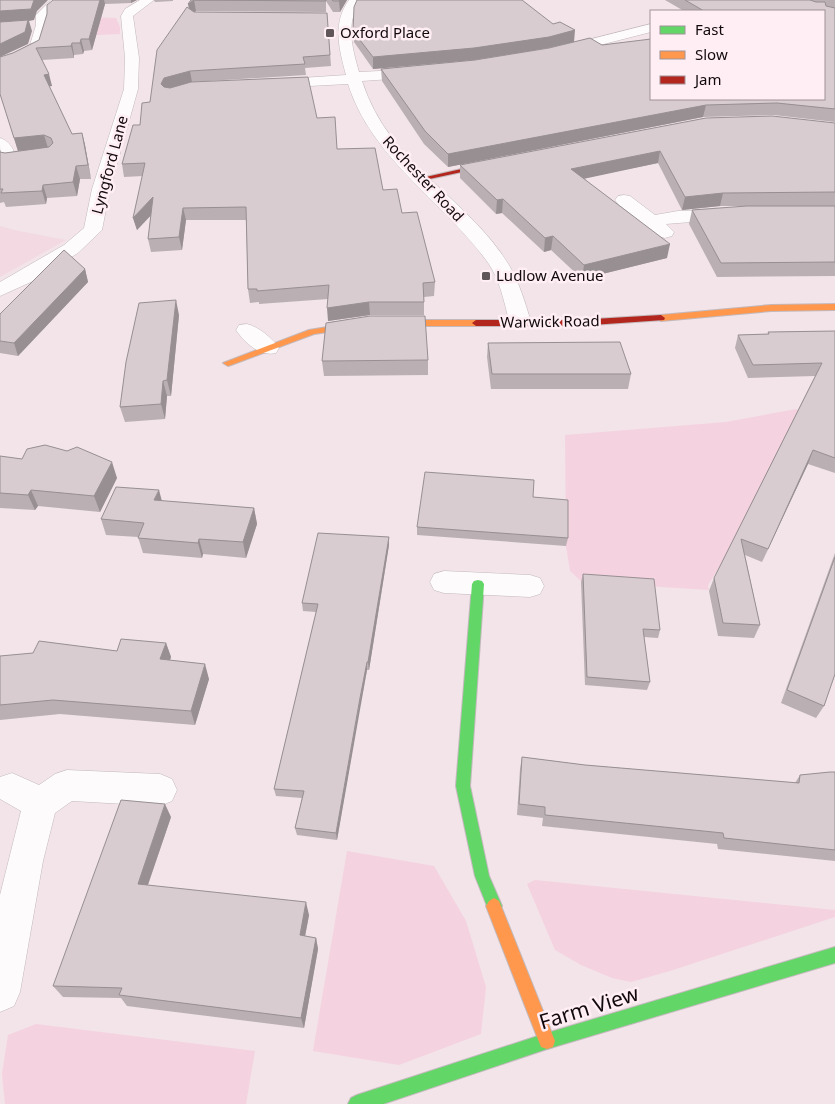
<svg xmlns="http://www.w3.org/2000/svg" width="835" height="1104" font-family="'Noto Sans',sans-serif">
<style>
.built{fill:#f2d9e2}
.green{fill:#f5d2e0}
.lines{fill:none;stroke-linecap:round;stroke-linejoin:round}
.street-casing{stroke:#c3b9bc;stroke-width:1}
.fast-casing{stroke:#c3b9bc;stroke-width:2}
.slow-casing{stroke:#c3b9bc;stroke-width:2}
.jam-casing{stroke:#c3b9bc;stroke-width:2}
.street{fill:#fdfbfc;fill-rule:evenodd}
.fast{fill:#63d668;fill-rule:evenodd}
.slow{fill:#ff974d;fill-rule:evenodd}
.jam{fill:#b3261e;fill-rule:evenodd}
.wall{fill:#baafb3}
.shaded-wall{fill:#978f92}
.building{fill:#d8ccd0;stroke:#978f92}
.poi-dot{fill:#605659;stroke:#ffeef4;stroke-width:2}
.labels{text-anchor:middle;stroke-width:5;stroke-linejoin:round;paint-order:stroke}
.far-poi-label{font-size:15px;fill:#11090c;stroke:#ffeef4;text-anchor:start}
.far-street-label{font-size:15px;fill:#11090c;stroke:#ffeef4}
.near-street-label{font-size:21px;fill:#11090c;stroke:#ffeef4}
</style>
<rect width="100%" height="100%" fill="#f2e4e9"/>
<path class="built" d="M0,226L14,230L66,240L0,277Z"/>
<g class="green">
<path d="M86,17L116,18L120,27V34L54,37Z"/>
<path d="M796,409L800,411L730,550L708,585L709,590L582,582L570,571L566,546L565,435L726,422Z"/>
<path d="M347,851L434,866L466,921L486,987L481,1034L399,1065L313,1051Z"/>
<path d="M535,880L835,910V917L670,971L631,982L612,978L581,965L555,950L527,884Z"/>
<path d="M36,1024L255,1051L246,1104H5L2,1074L8,1035Z"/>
</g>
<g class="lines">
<g class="street-casing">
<g id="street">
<path d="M51,0H65L48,15V25L41,50L16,63L0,68V59L30,45L36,25V15Z"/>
<path d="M140,0H154L133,16L139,58L138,89L110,189L102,230L78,253L31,282L0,296V282L64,245L84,228L92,189L124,89L125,58L121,16L125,9Z"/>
<path d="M349,0H361C345,23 352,47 359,72L420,69L425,70L427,73L425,76L420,77L362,81C390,167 466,195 509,265C519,282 525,302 531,322L527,326L520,328L513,326C508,320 507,312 505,305C501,289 496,273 486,260C441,199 372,159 348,84L271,88L266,87L264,84L266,81L271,80L346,75C339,49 332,23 349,0Z"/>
<path d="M651,24V32L561,55L554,51L556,48Z"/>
<path d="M0,138C14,142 16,158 19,170L17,174H5C0,163 0,150 0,138Z"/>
<path d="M624,195L630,196L655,215L678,211L729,209L735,210L738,214L735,218L729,219L666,224L674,232L672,236L665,238L658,236L618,204L615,200L618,196Z"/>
<path d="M247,324C259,327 272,338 279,348L276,353C260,357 245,343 236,330L239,325Z"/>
<path d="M444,571L530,575L540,578L544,586L540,594L530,597L444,593L434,590L430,582L434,574Z"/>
<path d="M67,770L160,774L172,779L177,790L172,801L160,806L72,801L55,813L43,861L20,992L14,1006L0,1012V895L21,811L0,799V777L12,773L39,785L55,774Z"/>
</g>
</g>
<g class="fast-casing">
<g id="fast">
<path d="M478,580L482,581L484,584L470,786L489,876L502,906L499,911L494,914L489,911L475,876L456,786L472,584L474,581Z"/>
<path d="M835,947V963L547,1049L383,1104H348L351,1098L357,1095L547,1033Z"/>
</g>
</g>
<g class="slow-casing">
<g id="slow">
<path d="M835,304V310L771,311L661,321L657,318L661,315L771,305Z"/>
<path d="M370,320H476L480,323L476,326H370L314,334L231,365L228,366L223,363L309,330Z"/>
<path d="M494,898L499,901L555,1041L553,1047L547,1049L541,1047L486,906L489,901Z"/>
</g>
</g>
<g class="jam-casing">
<g id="jam">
<path d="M497,161L500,163L499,164L420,181L417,179Z"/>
<path d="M661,315L665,318L664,320L577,326H476L472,323L476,320H577Z"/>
</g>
</g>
<use href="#street" class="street"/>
<use href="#fast" class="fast"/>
<use href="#slow" class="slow"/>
<use href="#jam" class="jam"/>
</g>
<g class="wall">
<path d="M53,0H137L131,3L105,4L92,50L84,51L83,54L74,55V58L42,60L52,86H49L72,134L82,133L85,145L91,179H80L77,196L47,198L46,204L6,207L4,202L0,203V149L1,152L5,153L18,151L0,94L13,53L39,40Z"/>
<path d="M154,0H173V1L155,2Z"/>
<path d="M191,0H347L340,12H333L326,1V12L196,11L194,12L327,13L331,66L305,68L306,75L192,82L317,118L337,149L383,190L402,213L435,282L434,296L424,297V315H370L328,321V299L259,304V302L250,303L248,289L246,220H186L182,250L151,252L148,239L151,215L137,230L133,218L143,176L124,177L122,164L150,102L189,9Z"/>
<path d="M665,0H835V122L774,115L703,117L448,167L424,144L382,81L381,69L475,60L651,99L824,11H684Z"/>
<path d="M353,31L574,42L548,48L474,60L373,69L354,42Z"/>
<path d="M835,123V276L717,277L689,224L692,210L818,206H720L682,210L658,163L584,178L667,258L582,279L551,250L544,252L502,213L496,214L460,178V165Z"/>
<path d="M85,269L88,282L18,356L0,353V314Z"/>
<path d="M179,315L171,396H167L165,419L125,422L120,407Z"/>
<path d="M835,331V473L808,464L762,562L745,555L760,625L754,638L718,636L709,591L714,578L815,376L748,378L735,348L738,335L768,334V332Z"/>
<path d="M488,343L631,374L628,389H491L487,357Z"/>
<path d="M428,360V375L324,376L322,361Z"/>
<path d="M0,456L117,478L100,512L38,506L35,510L0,508Z"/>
<path d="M533,497L568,538L566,546L417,535V527Z"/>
<path d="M162,501L254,508L257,524L246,558L203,554L202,558L143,553L138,537L106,535L101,519Z"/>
<path d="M389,545L369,670H367L360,706L337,840L297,835L295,828L302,798L276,796L274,789L316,612L303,611L302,603Z"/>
<path d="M835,553V674L824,706L816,718L781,703Z"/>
<path d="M583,574L660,630L658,638L644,637L650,682L647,690L585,685L581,582Z"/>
<path d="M166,643L171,657L170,660L209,679L195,725L60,714L0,720V656L117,651Z"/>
<path d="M522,757L585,765L795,783L800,775L835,772V861L718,849L717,844L542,826L543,818L517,815L520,769Z"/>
<path d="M171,817L148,885L309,915L305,936L316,938L318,949L304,1028L127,1006L121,998L63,997L53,986Z"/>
</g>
<g class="shaded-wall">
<path d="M34,0H48L37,11L34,20L29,21L32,31L28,44L0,57V11Z"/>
<path d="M100,0H104L105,4L92,50L89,39Z"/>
<path d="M131,0H137L131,3Z"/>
<path d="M194,0L196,11L190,15L188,4Z"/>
<path d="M340,0H347L340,12L339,1Z"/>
<path d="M575,30L574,42L548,48L474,60L373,69V57Z"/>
<path d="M81,39L84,51L83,54L80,43Z"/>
<path d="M72,43L74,55V58L71,46Z"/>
<path d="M190,71L192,82L166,89L161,84L164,78Z"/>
<path d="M49,74L52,86L47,87L44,75Z"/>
<path d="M706,105L703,117L448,167V154Z"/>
<path d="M82,133L85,145L91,179L88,165Z"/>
<path d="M44,135L48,148L18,151L14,138Z"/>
<path d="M660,151L658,163L569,182L571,169Z"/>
<path d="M76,166L80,179L77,196L73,182Z"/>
<path d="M43,185L47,198L46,204L42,191Z"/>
<path d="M723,193L720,206L682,210L685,197Z"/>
<path d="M153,197L156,210L137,230L133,218Z"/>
<path d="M503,199L502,213L496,214L497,200Z"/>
<path d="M183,208L186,220L182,250L179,237Z"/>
<path d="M553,236L551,250L544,252L545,238Z"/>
<path d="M670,244L667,258L582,279L584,265Z"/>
<path d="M85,269L88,282L18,356L14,343Z"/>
<path d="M176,300L179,315L171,396L167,380Z"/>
<path d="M369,302L370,315L328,321L327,308Z"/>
<path d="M163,381L167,396L165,419L161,404Z"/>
<path d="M813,450L808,464L762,562L768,549Z"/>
<path d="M112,462L117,478L100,512L94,496Z"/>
<path d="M31,490L38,506L35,510L28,495Z"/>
<path d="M159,490L163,505L154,500Z"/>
<path d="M254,508L257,524L246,558L243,542Z"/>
<path d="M389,537V545L369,670L368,662Z"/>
<path d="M199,539L203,554L202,558L198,543Z"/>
<path d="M166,643L171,657L165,673L160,659Z"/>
<path d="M367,662V670L337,840L336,833Z"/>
<path d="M205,664L209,679L195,725L191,711Z"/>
<path d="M165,804L171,817L144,896L138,884Z"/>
<path d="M306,902L309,915L303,947L300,935Z"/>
<path d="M316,938L318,949L304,1028L301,1018Z"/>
</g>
<g class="building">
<path d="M0,0H34L31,9L0,11Z"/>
<path d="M53,0H100L89,39H81L80,43H72L71,46L36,48L49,74L44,75L72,134L82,133L88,165L76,166L73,182L43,185L42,191L1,193L3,189H0V152L5,153L49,147L53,143L51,138L44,135L14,138L0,94V57L13,53L39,40L47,14V5Z"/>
<path d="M191,0H326V1L194,0L188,4Z"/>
<path d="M332,0H340L339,1H333Z"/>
<path d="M357,0H522L553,24L560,22L575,30L549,37L474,48L373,57L353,31L354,7Z"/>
<path d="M685,0H810L816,2H825L826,6L835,8V109L777,103L706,105L448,154L425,131L381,69L475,60L549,48L590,38L602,45L651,39V99H824V11H704Z"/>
<path d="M187,7L194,12L327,13L330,55L303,57L305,64L190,71L164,78L161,84L164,87L170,88L191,82L308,77L317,118L335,117L337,149L375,148L383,190L397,189L402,213L417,212L435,282L423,283L424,302H369L327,308L329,285L257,291V289H248L246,207L183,208L179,237L148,239L153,197L133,218L145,163L122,164L133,125H140L142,103L150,102L157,50Z"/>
<path d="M28,20L25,32L0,44V22Z"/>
<path d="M772,116L835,123V192L723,193L685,197L660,151L571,169L670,244L584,265L553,236L545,238L503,199L497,200L460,165L706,118Z"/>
<path d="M747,206H835V262L721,263L692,210Z"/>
<path d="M64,250L85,269L14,343L0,341V314Z"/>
<path d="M176,300L167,380L163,381L161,404L120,407L126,362L139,303Z"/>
<path d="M370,316H425L428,360L322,361L326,323Z"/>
<path d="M835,331V458L813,450L768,549L741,539L760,625L723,623L714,578L822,363L753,365L738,335L769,334L768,332Z"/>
<path d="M620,342L631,374H492L488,343Z"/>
<path d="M45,445L67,451L77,447L112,462L94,496L31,490L28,495L0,493V456L22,459L27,449Z"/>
<path d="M425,472L534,480L533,497L568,500V538L417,527Z"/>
<path d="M116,487L159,490L154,500L254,508L243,542L199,539L198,543L138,538L144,523L101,519Z"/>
<path d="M318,533L389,537L368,662H367L360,698L336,833L295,828L304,791L274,789L318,604L302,603Z"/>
<path d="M835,557V674L824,706L787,690Z"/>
<path d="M583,574L654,579L660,630L643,629L650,682L587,677Z"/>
<path d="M121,639L166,643L160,659L205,664L191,711L53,700L0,705V656L33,653L39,641L117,651Z"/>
<path d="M522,757L585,765L799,783L800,775L830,772H835V850L724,838L723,833L545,815V807L519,804Z"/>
<path d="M121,800L165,804L138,884L306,902L300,935L316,938L301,1018L119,995L122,988L53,986Z"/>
</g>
<g class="poi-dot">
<rect x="325" y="28" width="10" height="10" rx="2.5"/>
<rect x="481" y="271" width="10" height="10" rx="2.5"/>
</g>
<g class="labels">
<g class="far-poi-label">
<text x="340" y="38">Oxford Place</text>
<text x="496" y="281">Ludlow Avenue</text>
</g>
<g class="far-street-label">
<text transform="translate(110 165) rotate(-75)" y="5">Lyngford Lane</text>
<text transform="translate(423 179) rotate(47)" y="5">Rochester Road</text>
<text transform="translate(550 322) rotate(-1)" y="5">Warwick Road</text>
</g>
<g class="near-street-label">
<text transform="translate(589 1008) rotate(-17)" y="7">Farm View</text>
</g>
</g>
<rect x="650" y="10" width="175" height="90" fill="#ffeef4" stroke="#a09297"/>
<rect x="660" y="26" width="25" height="8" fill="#63d668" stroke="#a09297"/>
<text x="695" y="35" font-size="15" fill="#11090c">Fast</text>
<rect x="660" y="51" width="25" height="8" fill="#ff974d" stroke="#a09297"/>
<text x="695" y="60" font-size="15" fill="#11090c">Slow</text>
<rect x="660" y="76" width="25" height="8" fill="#b3261e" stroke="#a09297"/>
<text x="695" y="85" font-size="15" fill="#11090c">Jam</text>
</svg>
